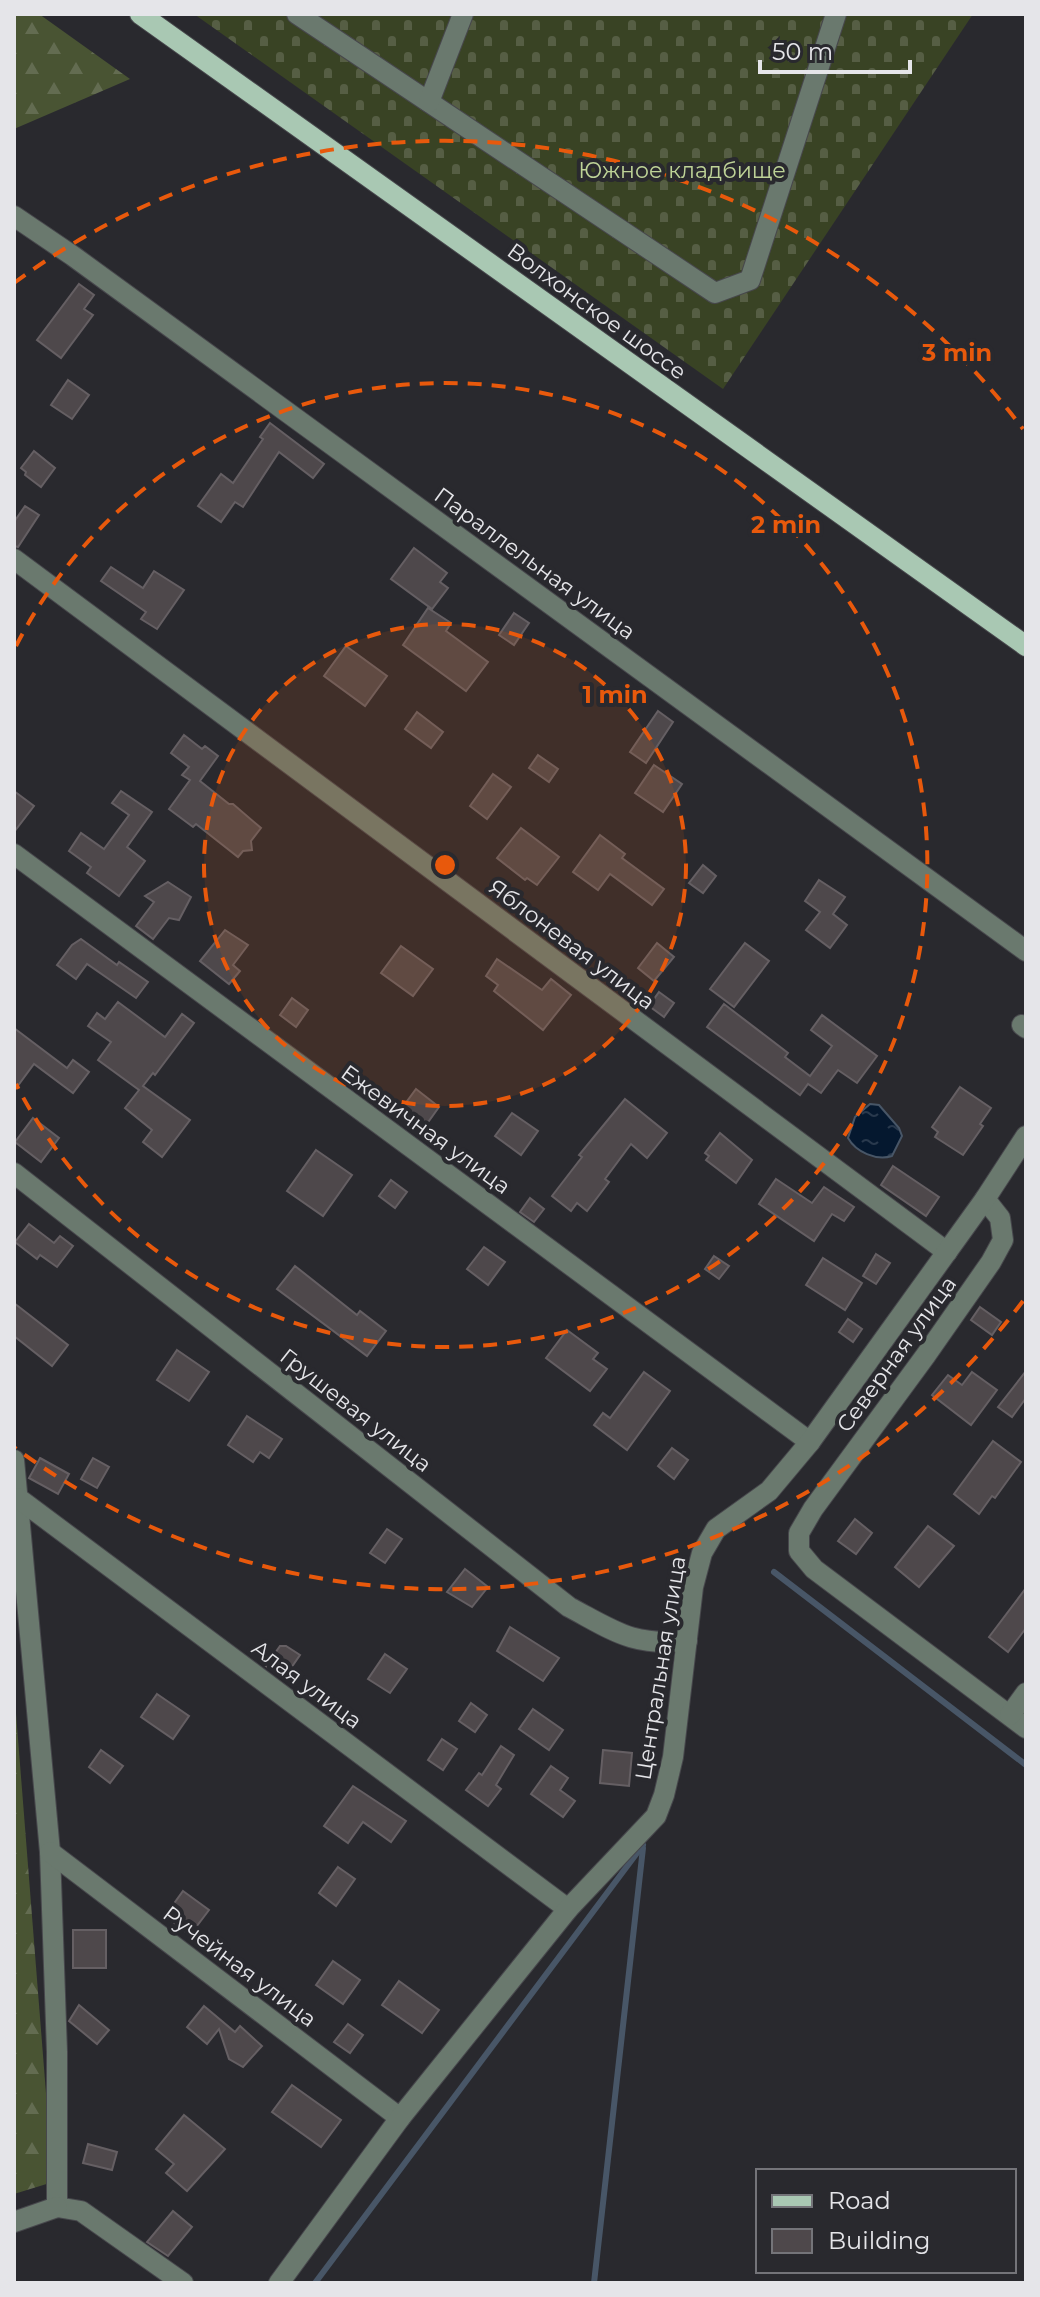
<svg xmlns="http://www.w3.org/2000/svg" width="1040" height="2297" font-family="Montserrat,sans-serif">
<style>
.forest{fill:url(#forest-firs)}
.cemetery{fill:url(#cemetery-stones)}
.water{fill:url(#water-ripples);stroke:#485667;stroke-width:2}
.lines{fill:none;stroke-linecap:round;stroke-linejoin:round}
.stream{stroke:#485667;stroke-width:6}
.building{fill:#4e484b;stroke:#655f63;stroke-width:2}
.minor-casing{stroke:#47474c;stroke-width:22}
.major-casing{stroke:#47474c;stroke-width:22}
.minor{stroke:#6a796e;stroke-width:20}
.major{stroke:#a9c8b3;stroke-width:20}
.ring{fill:none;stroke:#e8590c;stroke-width:4;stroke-dasharray:14 10}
.labels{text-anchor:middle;stroke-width:8;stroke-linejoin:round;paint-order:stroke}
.park-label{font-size:22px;fill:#bed397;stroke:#29292e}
.street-label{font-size:22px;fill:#e5e5e9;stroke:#29292e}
.centre{fill:#e8590c;stroke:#29292e;stroke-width:4}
.ring-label{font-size:24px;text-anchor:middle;font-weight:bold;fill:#e8590c;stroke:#29292e;stroke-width:8;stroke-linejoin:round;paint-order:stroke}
</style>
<defs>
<pattern id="forest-firs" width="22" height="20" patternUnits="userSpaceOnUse" patternTransform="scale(2)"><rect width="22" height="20" fill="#495433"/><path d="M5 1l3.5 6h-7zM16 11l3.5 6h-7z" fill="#636c51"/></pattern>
<pattern id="cemetery-stones" width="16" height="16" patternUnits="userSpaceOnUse" patternTransform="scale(2)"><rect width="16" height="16" fill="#394324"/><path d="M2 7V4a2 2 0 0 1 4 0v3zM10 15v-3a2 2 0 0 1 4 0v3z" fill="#565e44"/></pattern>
<pattern id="water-ripples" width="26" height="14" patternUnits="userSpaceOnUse" patternTransform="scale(2)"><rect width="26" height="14" fill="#05182f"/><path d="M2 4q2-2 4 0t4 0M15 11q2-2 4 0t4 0" fill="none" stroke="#29394d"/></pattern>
</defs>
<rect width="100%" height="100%" fill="#29292e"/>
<g class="forest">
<path d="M14,14H39L130,79L14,129Z"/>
<path d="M14,1688L53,2182L14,2194Z"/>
</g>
<path class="cemetery" d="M194,14H973L723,389Z"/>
<path class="water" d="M870,1104L879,1105L899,1128L902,1136L892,1156C876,1161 856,1152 848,1138L855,1117Z"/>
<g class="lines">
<g class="stream">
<path d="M774,1572L1026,1765"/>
<path d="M315,2283L643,1845"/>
<path d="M594,2283L643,1848"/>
</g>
</g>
<g class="building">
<path d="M79,284L94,295L84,309L93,315L61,358L37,340Z"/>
<path d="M68,380L89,395L72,419L51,405Z"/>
<path d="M270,423L324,464L313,478L279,452L243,507L235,502L221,522L198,506L221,474L233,483L263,439L260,437Z"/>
<path d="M34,451L55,468L41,487L25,475L26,472L21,468Z"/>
<path d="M25,506L39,515L18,547L14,546V522Z"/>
<path d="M414,548L447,573L440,582L448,588L432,609L391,579Z"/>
<path d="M111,567L143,588L154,571L184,590L157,629L141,619L146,612L101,581Z"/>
<path d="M428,608L451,623L446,631L488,662L466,691L403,645Z"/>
<path d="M514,613L529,623L514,645L499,635Z"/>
<path d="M346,646L387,676L365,706L324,676Z"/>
<path d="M658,711L673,722L646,763L630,752Z"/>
<path d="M417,712L443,732L431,748L405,729Z"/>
<path d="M184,735L202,749L205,746L218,756L200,781L229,804H233L261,828L251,841L252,850L243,851L238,857L196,824L193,827L169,809L190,780L182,775L189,767L171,753Z"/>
<path d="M538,755L558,769L549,782L529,768Z"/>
<path d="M654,765L682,784L663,812L635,793Z"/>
<path d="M493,774L511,787L487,819L470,806Z"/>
<path d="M14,791L34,806L14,832Z"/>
<path d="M121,791L152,812L127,847L145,861L119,896L87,873L91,867L69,851L81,833L104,849L129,815L112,803Z"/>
<path d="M521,828L559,857L537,885L527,878L525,880L497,858Z"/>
<path d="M600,835L625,854L622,858L664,889L652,905L610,874L598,890L573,872Z"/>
<path d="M703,865L716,876L703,893L689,883Z"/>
<path d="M819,880L845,897L833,914L847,925L830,948L806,930L820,912L805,901Z"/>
<path d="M168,882L191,897L179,920L169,918L153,939L136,926L154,902L145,896Z"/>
<path d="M225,930L248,945L233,965L240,971L229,984L200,961Z"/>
<path d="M81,939L117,965L119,962L148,982L136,998L87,964L76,979L57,965L72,945Z"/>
<path d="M657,943L674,957L654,981L638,968Z"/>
<path d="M745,943L769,961L734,1007L710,989Z"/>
<path d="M401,946L433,969L413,996L381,973Z"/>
<path d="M497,959L542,990L551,979L571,995L543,1030L494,991L498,985L486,976Z"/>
<path d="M659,992L674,1003L664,1017L649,1006Z"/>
<path d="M292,998L308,1010L296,1027L280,1015Z"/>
<path d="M118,1002L165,1037L182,1014L194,1023L155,1075L153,1073L143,1086L190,1120L162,1157L143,1142L152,1130L125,1108L139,1090L98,1060L111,1042L88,1026L97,1013L105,1019Z"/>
<path d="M724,1004L788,1053L785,1057L810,1076L832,1046L811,1030L822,1015L877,1056L857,1083L838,1070L821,1093L808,1084L800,1095L707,1027Z"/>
<path d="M14,1028L67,1068L73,1060L89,1072L73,1093L34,1064L14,1091Z"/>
<path d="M960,1087L991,1108L980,1124L983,1126L963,1155L935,1137L938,1132L932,1127Z"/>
<path d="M416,1089L439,1107L426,1125L402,1108Z"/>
<path d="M625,1099L667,1133L647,1158L631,1144L605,1179L609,1182L587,1211L577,1203L571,1211L552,1196L582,1157L579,1155Z"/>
<path d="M512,1113L538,1131L521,1155L495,1136Z"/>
<path d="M33,1118L59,1138L41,1162L15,1142Z"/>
<path d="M720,1133L752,1160L736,1183L706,1160L709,1156L705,1153Z"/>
<path d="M316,1150L352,1175L323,1216L287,1191Z"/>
<path d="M893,1166L939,1197L926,1216L881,1185Z"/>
<path d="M776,1179L812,1203L824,1187L854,1207L844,1221L832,1214L814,1241L759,1204Z"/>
<path d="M391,1180L407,1192L395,1208L379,1196Z"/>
<path d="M530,1198L544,1209L534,1222L520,1212Z"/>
<path d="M29,1224L54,1243L60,1236L73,1246L57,1267L40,1255L37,1259L15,1242Z"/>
<path d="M484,1247L505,1262L488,1285L467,1269Z"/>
<path d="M876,1254L890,1263L876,1284L863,1276Z"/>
<path d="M714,1256L729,1266L719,1279L705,1269Z"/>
<path d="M823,1258L862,1283L845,1310L806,1285Z"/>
<path d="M295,1266L357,1315L360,1311L386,1331L367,1356L277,1289Z"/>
<path d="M14,1303L68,1345L52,1366L14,1336Z"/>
<path d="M980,1307L1001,1322L992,1335L971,1320Z"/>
<path d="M848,1319L862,1329L853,1342L839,1332Z"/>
<path d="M567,1330L598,1353L593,1359L607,1369L590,1391L546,1358Z"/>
<path d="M177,1350L209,1372L189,1401L157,1380Z"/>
<path d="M1026,1371V1398L1012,1417L998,1407Z"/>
<path d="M644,1372L670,1391L627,1450L594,1425L603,1413L610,1418Z"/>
<path d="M972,1372L997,1390L971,1425L932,1395L948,1375L962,1385Z"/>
<path d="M247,1416L282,1439L269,1458L260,1452L253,1462L228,1445Z"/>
<path d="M993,1441L1021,1462L995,1498L992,1496L979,1514L954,1494Z"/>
<path d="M672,1448L688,1460L674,1479L658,1466Z"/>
<path d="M40,1458L69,1474L58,1494L29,1478Z"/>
<path d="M93,1458L109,1467L97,1488L81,1479Z"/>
<path d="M855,1519L872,1533L856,1554L838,1541Z"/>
<path d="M928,1526L954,1546L919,1587L895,1567Z"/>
<path d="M387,1529L402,1539L385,1563L370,1553Z"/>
<path d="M465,1569L488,1587L472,1607L447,1592Z"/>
<path d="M1026,1588V1628L1008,1652L989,1637Z"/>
<path d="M510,1627L559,1658L543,1681L497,1651Z"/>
<path d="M280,1646H286L300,1655L284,1678L266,1666Z"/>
<path d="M385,1654L407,1669L390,1693L368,1679Z"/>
<path d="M157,1694L189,1716L173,1739L141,1717Z"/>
<path d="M471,1703L487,1715L475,1732L459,1721Z"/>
<path d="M533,1709L563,1730L549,1750L519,1729Z"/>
<path d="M442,1739L457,1749L443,1770L428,1760Z"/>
<path d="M501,1746L514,1755L496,1785L501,1789L488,1806L466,1790L479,1773L482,1775Z"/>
<path d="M101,1750L123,1766L110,1783L89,1767Z"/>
<path d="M603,1750L632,1753L629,1786L600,1783Z"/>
<path d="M551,1766L568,1778L560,1790L575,1801L563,1817L531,1794Z"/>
<path d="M353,1786L406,1821L391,1842L363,1822L348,1843L324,1826Z"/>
<path d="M338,1867L355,1879L336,1906L319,1893Z"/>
<path d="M183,1891L209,1910L190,1935L165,1916Z"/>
<rect x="73" y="1930" width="33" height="38"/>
<path d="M333,1961L360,1980L343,2004L316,1985Z"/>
<path d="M399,1981L439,2010L422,2033L382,2005Z"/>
<path d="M79,2005L109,2030L97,2044L69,2021Z"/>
<path d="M204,2006L235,2032L240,2026L262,2046L243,2067L229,2059L219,2029L207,2044L187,2027Z"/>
<path d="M348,2024L363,2035L350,2053L334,2042Z"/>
<path d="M292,2085L341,2120L321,2147L272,2112Z"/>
<path d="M184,2115L225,2149L187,2191L166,2173L174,2164L156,2149Z"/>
<path d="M88,2144L117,2152L112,2170L83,2163Z"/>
<path d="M173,2211L192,2227L168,2256L147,2242Z"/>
</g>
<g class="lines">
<g class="minor-casing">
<g id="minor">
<path d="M297,14L715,293L750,280L836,14"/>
<path d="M429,102L463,14"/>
<path d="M14,216L73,256L1026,951"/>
<path d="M14,559L947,1252"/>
<path d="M14,854L810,1442"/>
<path d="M1022,1025L1026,1028"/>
<path d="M14,1173L569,1607C616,1632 632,1646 687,1641"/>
<path d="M985,1199L1000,1218L1003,1240L991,1262L926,1355L813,1509L799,1533V1551L814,1569L1026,1728"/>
<path d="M14,1460L50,1852L57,2052V2207L81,2211L183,2283"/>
<path d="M18,1498L568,1909"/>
<path d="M1010,1715L1026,1693"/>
<path d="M50,1852L400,2118"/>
<path d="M14,2222L57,2207"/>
<path d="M279,2283L400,2118L568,1909L656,1816L664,1795L673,1757L693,1587L702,1553L716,1529L769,1491L810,1442L985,1199L1026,1136"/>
</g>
</g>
<g class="major-casing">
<path id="major" d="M140,14L1026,646"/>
</g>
<use href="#minor" class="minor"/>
<use href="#major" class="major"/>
</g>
<circle cx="445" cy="865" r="241" fill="#e8590c" fill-opacity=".12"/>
<g class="ring">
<circle cx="445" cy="865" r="241"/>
<path d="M16 646A482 482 0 1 1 16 1084"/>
<path d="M1023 1301A724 724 0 0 1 14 1447M14 283A724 724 0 0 1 1023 429"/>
</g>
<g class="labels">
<g class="park-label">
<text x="682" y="178">Южное кладбище</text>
</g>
<g class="street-label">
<text transform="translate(597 311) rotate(36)" y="8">Волхонское шоссе</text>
<text transform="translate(535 563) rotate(36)" y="8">Параллельная улица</text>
<text transform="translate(572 944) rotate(37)" y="8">Яблоневая улица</text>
<text transform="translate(426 1129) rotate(36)" y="8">Ежевичная улица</text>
<text transform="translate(896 1354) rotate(-54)" y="8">Северная улица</text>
<text transform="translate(356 1410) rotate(38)" y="8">Грушевая улица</text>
<text transform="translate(660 1668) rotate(-81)" y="8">Центральная улица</text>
<text transform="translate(307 1684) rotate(37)" y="8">Алая улица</text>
<text transform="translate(240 1966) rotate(37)" y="8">Ручейная улица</text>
</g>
</g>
<circle cx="445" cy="865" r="12" class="centre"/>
<g class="ring-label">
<text x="957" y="361">3 min</text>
<text x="786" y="533">2 min</text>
<text x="615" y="703">1 min</text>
</g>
<rect width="1040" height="2297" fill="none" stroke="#e5e5e9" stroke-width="32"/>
<rect x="756" y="2169" width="260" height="104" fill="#29292e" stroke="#747479" stroke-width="2"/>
<rect x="772" y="2195" width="40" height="12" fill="#a9c8b3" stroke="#747479" stroke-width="2"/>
<text x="828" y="2209" font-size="24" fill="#e5e5e9">Road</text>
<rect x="772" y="2229" width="40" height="24" fill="#4e484b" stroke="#747479" stroke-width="2"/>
<text x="828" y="2249" font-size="24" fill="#e5e5e9">Building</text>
<path d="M760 60v12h150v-12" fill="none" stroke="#e5e5e9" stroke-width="4"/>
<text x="772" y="60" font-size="24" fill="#e5e5e9" stroke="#29292e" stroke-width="6" paint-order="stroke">50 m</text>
</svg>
